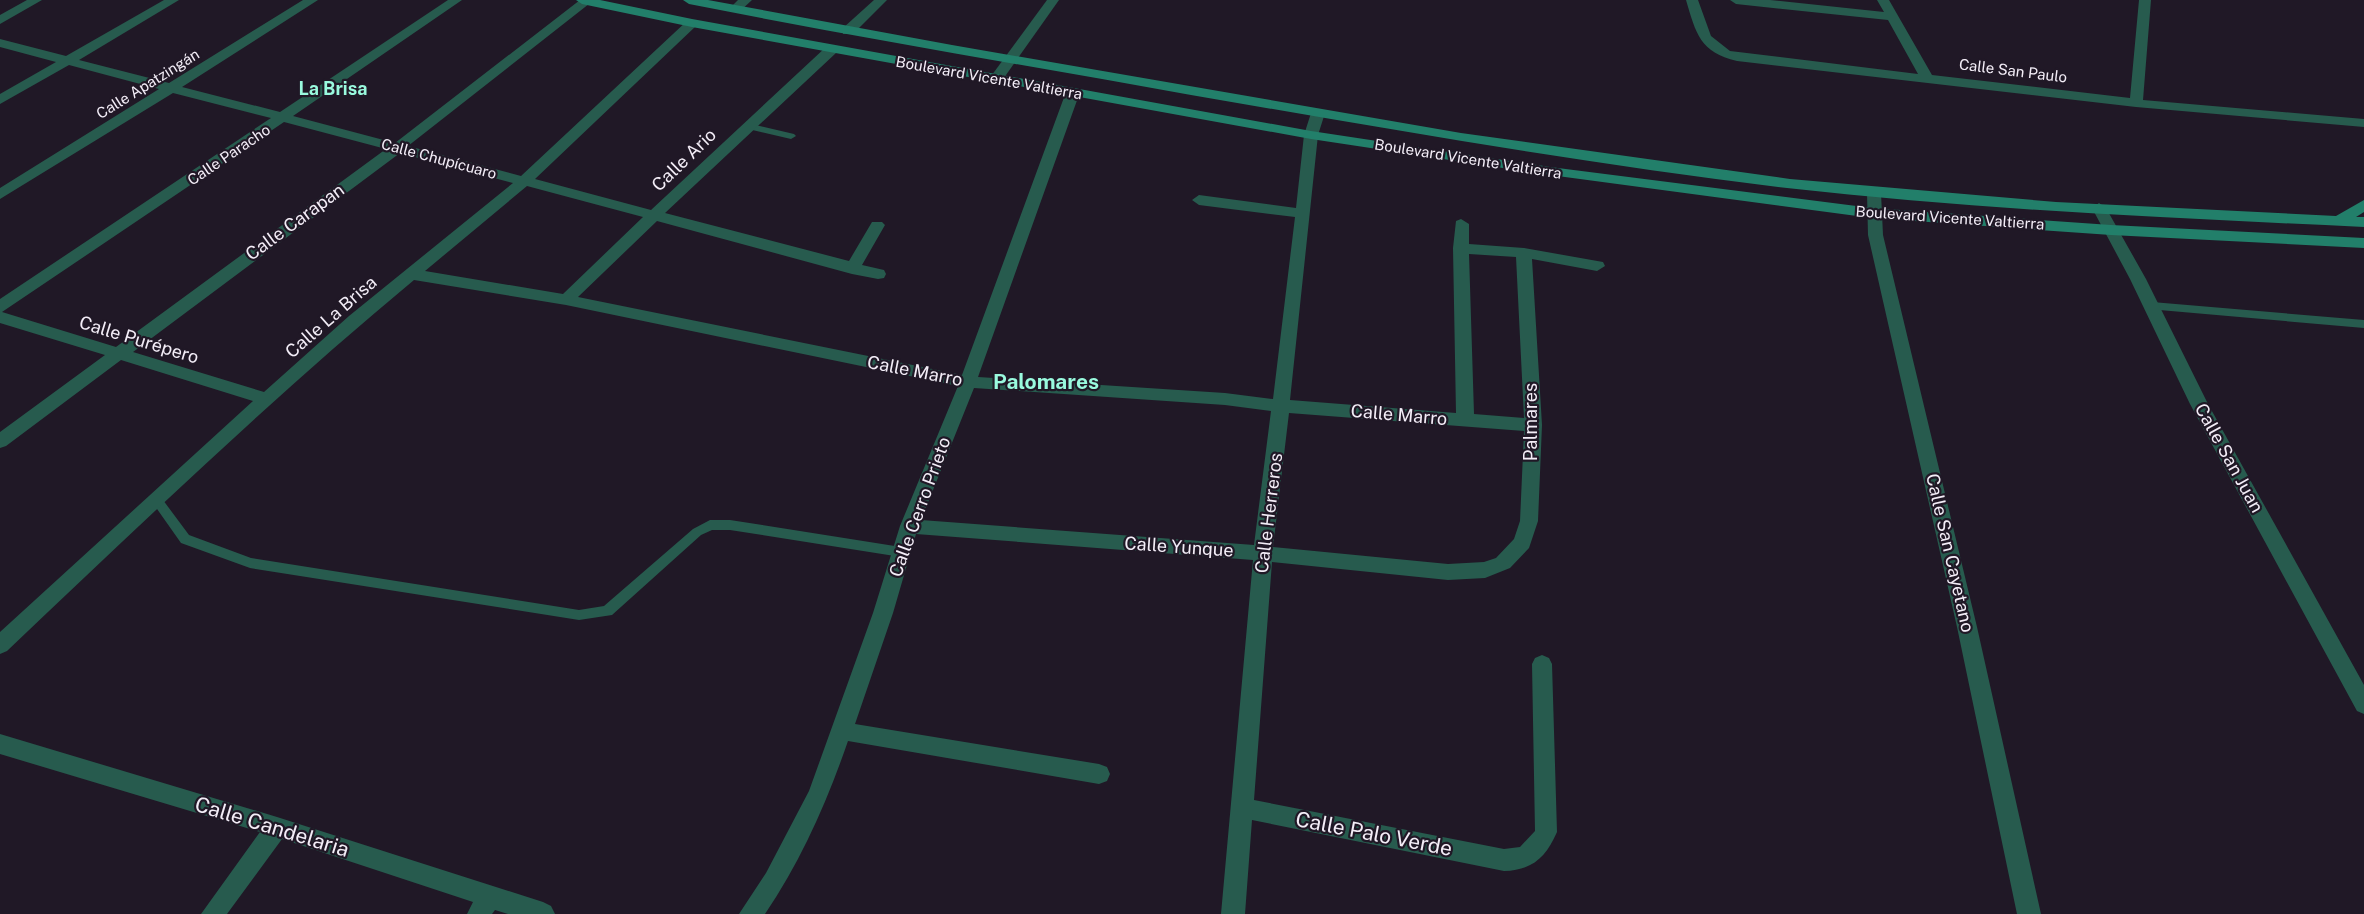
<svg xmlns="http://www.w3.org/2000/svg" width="2364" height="914" font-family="'Public Sans',sans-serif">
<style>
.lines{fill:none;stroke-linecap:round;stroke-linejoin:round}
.lane{fill:#275b4e;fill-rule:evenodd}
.street{fill:#275b4e;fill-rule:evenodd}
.secondary{fill:#227f6a;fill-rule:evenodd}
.labels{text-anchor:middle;stroke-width:4.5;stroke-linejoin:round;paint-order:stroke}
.far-street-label{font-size:15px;fill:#f3edf7;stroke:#201826}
.far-quarter-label{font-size:18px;font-weight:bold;fill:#99fade;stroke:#201826}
.street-label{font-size:18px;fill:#f3edf7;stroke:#201826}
.quarter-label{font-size:21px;font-weight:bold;fill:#99fade;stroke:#201826}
.near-street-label{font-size:21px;fill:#f3edf7;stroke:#201826}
</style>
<rect width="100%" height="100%" fill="#201826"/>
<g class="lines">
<g class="lane">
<path d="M747,123L794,134L796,136L791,139L744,128L742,126Z"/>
<path d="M2152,302L2364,320V328L2148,309L2147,306L2148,303Z"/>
<path d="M156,494L160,496L189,535L251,558L579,610L604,606L693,529L710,520H730L901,547L906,548L907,552L906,556L901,557L730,530H712L701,535L612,615L579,620L250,568L181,543L150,499L152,496Z"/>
</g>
<g class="street">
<path d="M27,0H42L0,24V15Z"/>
<path d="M164,0H179L79,60L169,83L303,0H318L182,87L280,112L448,0H462L293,116L395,143L580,0H594L408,146L521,176L688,20H696V26L535,179L651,210L826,47H836V53L665,213L849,261L872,222H882L885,225L862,265L884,270L886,274L884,278L878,279L852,274L657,221L578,297L962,375L1066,92L1073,88L1080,92L978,377L1225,393L1273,399L1295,217L1199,205L1192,200L1199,195L1296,208L1304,135L1311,113L1318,109L1325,113L1318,135L1290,400L1456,413L1453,248L1456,221L1461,219L1469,224V244L1524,248L1603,262L1605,266L1597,271L1532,259L1542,425L1538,521L1529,548L1510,568L1485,578L1448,580L1272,562L1254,800L1504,849L1520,847L1535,831L1532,664L1535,658L1542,655L1549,658L1552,664L1557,832C1546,857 1533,870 1504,871L1252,820L1245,914H1221L1253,560L916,534L893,613L855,724L1099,764L1107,767L1110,774L1107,781L1099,784L848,741C827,802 801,861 765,914H739L766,873L809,791L873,613L900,526L958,386L566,305L414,280C273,397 141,524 7,651L0,654V632L253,401L121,360L6,446L0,448V432L105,355L0,323V299L271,118L173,93L0,199V188L159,89L69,65L0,104V94L56,62L0,47V39L66,56ZM284,122L386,149L116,347L2,312ZM400,153L513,183L349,316L264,392L133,352ZM527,186L643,217L563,294L425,271ZM1469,254L1516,257L1524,418L1474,414ZM974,388L1225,405L1271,411L1254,545L921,520ZM1289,413L1524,431L1520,521L1514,539L1496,558L1484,562L1448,564L1273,547Z"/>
<path d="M738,0H752L739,12H731L729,9Z"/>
<path d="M874,0H887L853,34H843V28Z"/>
<path d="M1047,0H1059L1001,82H991L989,79Z"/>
<path d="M1686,0H1698L1711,36L1730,51L1918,74L1888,20L1736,4L1730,0H1770L1884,12L1877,0H1889L1932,75L2130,98L2139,0H2151L2143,100L2364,119V127L2136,107L1737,61C1700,52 1696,34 1686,0Z"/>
<path d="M1874,189L1881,193L1883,235L1977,627L2041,914H2017L1957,627L1868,235L1867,193Z"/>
<path d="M2099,203L2106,208L2146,279L2208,404L2364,685V714L2357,711L2190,404L2130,279L2092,208Z"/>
<path d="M0,734L277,817L543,902L551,906L555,914H508L495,910L492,914H467L473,902L282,839L227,914H201L260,832L0,754Z"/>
</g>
<g class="secondary">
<path d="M576,0H600L692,19L1311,131L1550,167L1872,208L2111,225L2364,238V248L2111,235L1872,218L1550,175L1311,139L692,27L582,4Z"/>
<path d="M683,0H708L952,45L1461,133L1790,179L2056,202L2336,216L2364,200V212L2356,217H2364V227C2172,218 1979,210 1787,188C1587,164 1389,129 1191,95C1023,65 856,37 689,4Z"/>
</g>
</g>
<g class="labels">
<g class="far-street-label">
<text transform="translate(2013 71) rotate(7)" y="5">Calle San Paulo</text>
<text transform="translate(989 78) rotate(10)" y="5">Boulevard Vicente Valtierra</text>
<text transform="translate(148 84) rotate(-32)" y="5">Calle Apatzingán</text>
<text transform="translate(229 155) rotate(-34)" y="5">Calle Paracho</text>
<text transform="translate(439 159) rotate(15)" y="5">Calle Chupícuaro</text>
<text transform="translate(1468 159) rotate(9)" y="5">Boulevard Vicente Valtierra</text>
<text transform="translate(1950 218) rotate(4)" y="5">Boulevard Vicente Valtierra</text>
</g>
<g class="far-quarter-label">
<text x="333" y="95">La Brisa</text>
</g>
<g class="street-label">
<text transform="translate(684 160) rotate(-44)" y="6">Calle Ario</text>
<text transform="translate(295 222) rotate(-36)" y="6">Calle Carapan</text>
<text transform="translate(331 317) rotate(-41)" y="6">Calle La Brisa</text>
<text transform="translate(139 340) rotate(17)" y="6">Calle Purépero</text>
<text transform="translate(915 371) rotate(11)" y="6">Calle Marro</text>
<text transform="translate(1399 415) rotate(5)" y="6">Calle Marro</text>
<text transform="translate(1531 422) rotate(-90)" y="6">Palmares</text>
<text transform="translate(2229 458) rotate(61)" y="6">Calle San Juan</text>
<text transform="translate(920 507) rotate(-70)" y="6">Calle Cerro Prieto</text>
<text transform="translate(1269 513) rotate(-83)" y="6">Calle Herreros</text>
<text transform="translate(1179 547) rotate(4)" y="6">Calle Yunque</text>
<text transform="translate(1950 553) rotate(77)" y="6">Calle San Cayetano</text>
</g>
<g class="quarter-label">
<text x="1046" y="389">Palomares</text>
</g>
<g class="near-street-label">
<text transform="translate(272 827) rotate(17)" y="7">Calle Candelaria</text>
<text transform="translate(1374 834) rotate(11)" y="7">Calle Palo Verde</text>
</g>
</g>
</svg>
